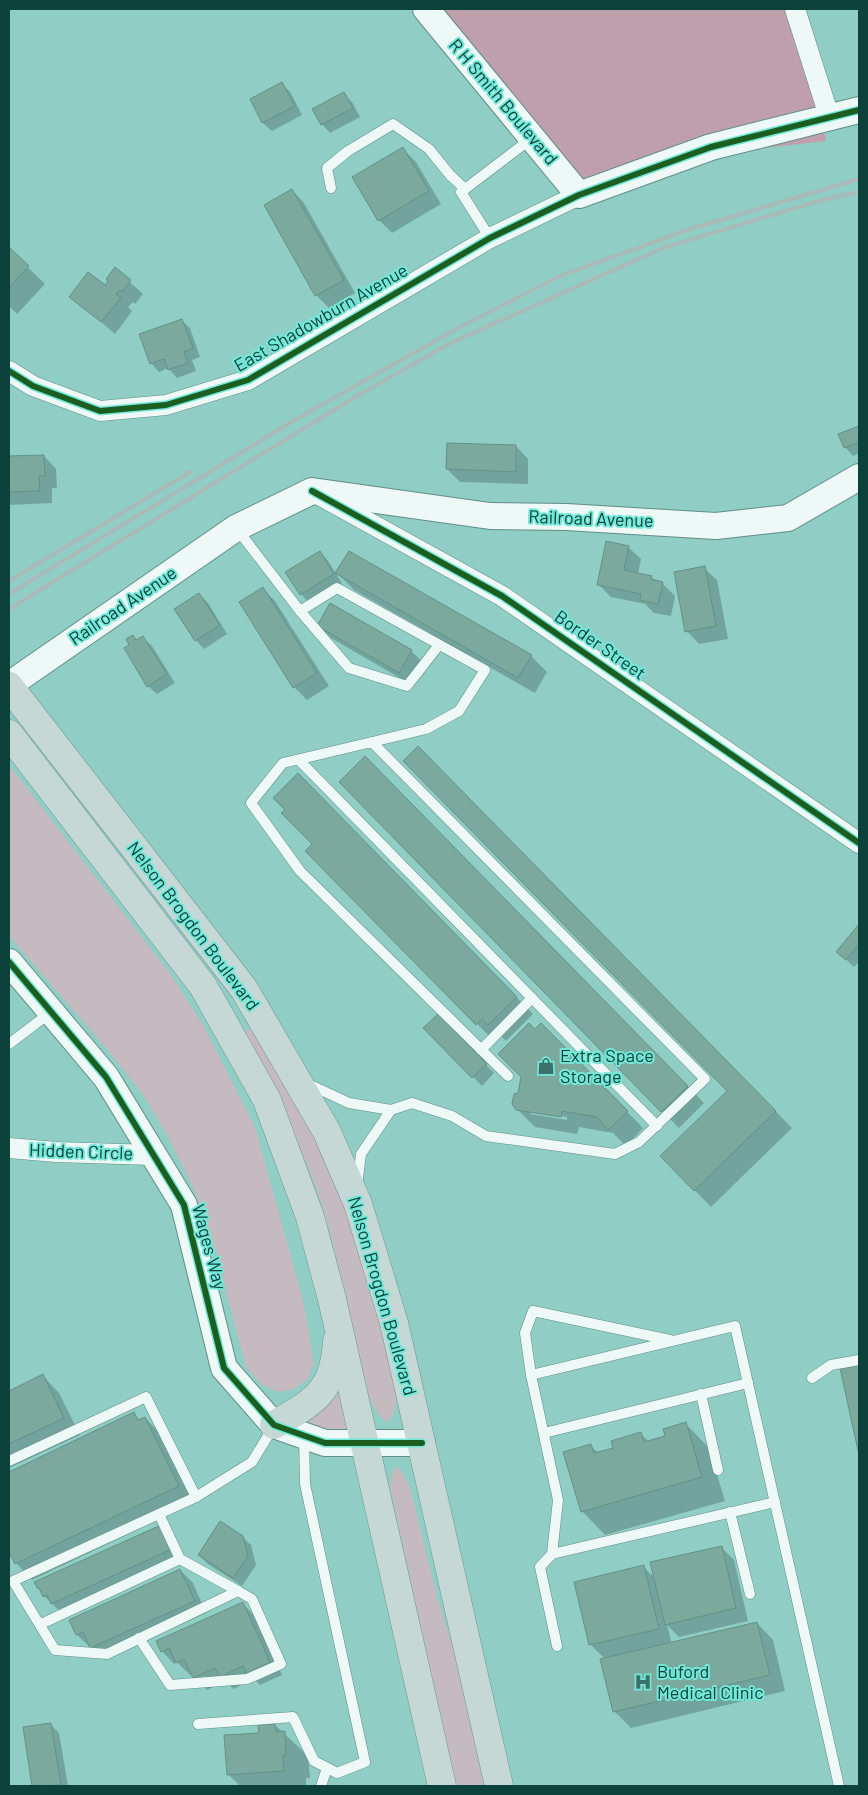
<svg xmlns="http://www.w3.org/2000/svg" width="868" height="1795" font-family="Barlow,sans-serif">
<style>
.green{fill:#c5bac0}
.forest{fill:#c09fac}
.shadow{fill:#0003;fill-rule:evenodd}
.building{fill:#7ba99e;stroke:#629287}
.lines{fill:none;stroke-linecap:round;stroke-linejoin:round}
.service-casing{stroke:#608e88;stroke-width:11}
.minor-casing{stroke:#608e88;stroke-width:21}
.tertiary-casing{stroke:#608e88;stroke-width:28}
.trunk-casing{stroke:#6b9791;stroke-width:29}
.service{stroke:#eef8f6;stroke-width:10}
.minor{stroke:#eef8f6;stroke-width:20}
.tertiary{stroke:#eef8f6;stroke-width:26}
.trunk{stroke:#c6d8d6;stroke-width:28}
.rail{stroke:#a9bab8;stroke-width:4}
.cycleway-casing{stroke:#74e8d8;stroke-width:9}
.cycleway{stroke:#1b5e20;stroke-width:6}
.labels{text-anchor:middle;stroke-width:4;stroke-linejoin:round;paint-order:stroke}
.street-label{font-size:18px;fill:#0d413b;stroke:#74e8d8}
.poi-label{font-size:18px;fill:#0d413b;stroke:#74e8d8;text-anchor:start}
</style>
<rect width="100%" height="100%" fill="#8fcdc5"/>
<g class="green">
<path d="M9,765L172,976L203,1025L255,1127L304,1304L314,1363L308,1379L294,1389L279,1392L262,1385L246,1367L213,1242L193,1187L167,1135L142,1093L100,1041L9,936Z"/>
<path d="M255,1026L315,1133L365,1257L398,1394L393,1415L388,1422C365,1412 358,1348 352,1325C341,1279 332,1232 316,1188C296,1134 272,1083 245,1032Z"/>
<path d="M337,1390L348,1431L308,1429L311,1417Z"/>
<path d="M396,1467L401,1470L410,1487L438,1600L472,1708L486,1786H456L390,1487L392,1472Z"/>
</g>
<path class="forest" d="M428,9H797L826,141L703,155L582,189Z"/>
<g class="shadow">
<path d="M282,84L290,92L302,115L272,131L263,123L251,100Z"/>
<path d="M344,94L352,102L360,117L330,133L322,124Z"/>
<path d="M403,149L416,162L441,204L392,233L379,220Z"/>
<path d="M292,190L304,203L355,293L329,308L316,295Z"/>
<path d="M9,249L45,284L17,314L9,306Z"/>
<path d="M115,269L143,294L135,304L133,302L128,307L132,311L115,334L71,296L105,287Z"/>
<path d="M181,320L190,328L200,357L192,360L196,371L177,378L168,368L159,372L151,363Z"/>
<path d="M859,427V453L853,456L845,447L840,435Z"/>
<path d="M516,446L528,459V484L460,482L447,469Z"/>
<path d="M44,456L56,469L57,488H52V503L9,505V457Z"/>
<path d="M628,547L641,559L638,574L651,577L656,582L662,583L675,596L671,616L654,613L645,604L611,597L598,584Z"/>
<path d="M320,552L328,561L342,583L309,603L301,594Z"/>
<path d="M704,568L717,580L728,639L699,644L687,631Z"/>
<path d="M337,573L531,656L547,672L535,693L354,590Z"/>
<path d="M262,588L275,601L329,686L307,700L294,687L241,602Z"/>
<path d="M199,594L208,603L227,634L204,649L196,640Z"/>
<path d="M319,626L411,651L424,663L412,685L331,638Z"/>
<path d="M133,636L138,641L143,638L152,646L175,683L157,694L148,686L131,645Z"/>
<path d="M418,748L792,1128L711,1207L661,1156L729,1091Z"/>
<path d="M382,774L704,1103L679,1128L340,782Z"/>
<path d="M298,775L533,1014L506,1041L500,1035L494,1041L307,851L314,844L287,810Z"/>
<path d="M859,926V962L854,967L838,952Z"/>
<path d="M438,1016L494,1073L482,1086L425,1028Z"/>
<path d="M541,1024L643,1128L626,1146L613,1133L579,1127L577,1134L535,1127L517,1109L535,1030ZM530,1111L567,1117V1120L530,1114Z"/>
<path d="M859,1366V1449L842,1369Z"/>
<path d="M43,1376L59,1393L80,1435L9,1468V1392Z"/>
<path d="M134,1414L140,1421L145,1418L162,1435L194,1503L32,1580L16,1563L9,1549V1474Z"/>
<path d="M686,1424L709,1448L725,1501L605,1535L582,1511L590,1445L598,1453L615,1449L641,1434L649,1442L666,1437Z"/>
<path d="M161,1527L184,1562L64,1615L44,1596Z"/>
<path d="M242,1537L251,1545L256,1565L242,1586L208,1564L199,1555Z"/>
<path d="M721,1547L734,1560L748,1621L679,1637L667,1625L672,1644L757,1623L773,1640L785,1691L631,1728L614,1711L605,1659L591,1645L575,1583L643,1567L656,1579Z"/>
<path d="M180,1570L193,1583L206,1613L104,1660L77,1635L70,1620Z"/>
<path d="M242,1603L255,1616L282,1675L260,1685L254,1679L233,1689L226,1681L207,1690L192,1674L190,1675L177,1662L174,1664L162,1651Z"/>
<path d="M51,1725L59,1733L68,1786H34L25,1729Z"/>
<path d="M275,1725L308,1756L310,1778H306V1786H240L228,1774L260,1734Z"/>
</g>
<g class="building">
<path d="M282,82L295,106L262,123L250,99Z"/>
<path d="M344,92L353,108L321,125L312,109Z"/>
<path d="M403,147L429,191L378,221L352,177Z"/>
<path d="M292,189L344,280L315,296L264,205Z"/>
<path d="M9,247L29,266L9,288Z"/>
<path d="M115,267L131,280L122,292L120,290L116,294L121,298L101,322L69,297L88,272L105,285L108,281L106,279Z"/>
<path d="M182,319L193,348L184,352L188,363L168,370L164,359L150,364L139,334Z"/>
<path d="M859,426V442L844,448L838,434Z"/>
<path d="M447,443L516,445V472L446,469Z"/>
<path d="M44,455L45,476H39L40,491L9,492V456Z"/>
<path d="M606,541L629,546L624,570L652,576L651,579L663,582L658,604L640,600L641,594L597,585Z"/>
<path d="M320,551L334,574L300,595L285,572Z"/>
<path d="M349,551L532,655L518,678L335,573Z"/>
<path d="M705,566L716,626L685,632L674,572Z"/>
<path d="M263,587L317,673L293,688L239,602Z"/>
<path d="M199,593L220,625L195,641L174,609Z"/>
<path d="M330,603L412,650L399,673L317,626Z"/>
<path d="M133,635L136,640L143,636L167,674L147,687L124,648L129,645L126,639Z"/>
<path d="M418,746L776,1111L694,1191L660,1156L727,1091L403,761Z"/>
<path d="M365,756L688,1086L661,1112L339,782Z"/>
<path d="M298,773L517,997L488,1025L482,1019L476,1025L305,851L312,844L281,813L285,810L273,798Z"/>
<path d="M859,924V944L846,960L836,952Z"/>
<path d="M438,1014L487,1064L472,1078L423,1028Z"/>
<path d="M529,1023L535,1029L541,1023L628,1111L608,1130L597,1117L562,1111L561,1117L516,1110L512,1104L514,1094L518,1093L521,1077L498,1054Z"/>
<path d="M859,1364V1455L840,1368Z"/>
<path d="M43,1374L64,1418L9,1444V1391Z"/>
<path d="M134,1412L138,1420L145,1417L179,1486L15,1564L9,1552V1472Z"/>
<path d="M686,1422L702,1477L581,1512L563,1452L591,1444L594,1453L613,1448L611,1441L641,1432L644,1442L665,1436L663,1429Z"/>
<path d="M220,1521L243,1536L248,1556L233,1578L198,1555Z"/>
<path d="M161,1525L172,1549L51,1604L47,1595L43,1597L39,1588L38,1589L34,1582Z"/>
<path d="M722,1546L736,1608L665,1625L650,1562Z"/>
<path d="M644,1565L659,1629L589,1645L574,1582Z"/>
<path d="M180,1569L195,1601L90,1648L83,1632L76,1635L69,1620Z"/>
<path d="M243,1602L270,1662L247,1673L243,1666L220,1677L215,1668L193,1678L184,1659L176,1663L169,1648L161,1652L156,1641Z"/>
<path d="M757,1622L770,1675L613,1712L600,1659Z"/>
<path d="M51,1723L61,1785L32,1786L23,1727Z"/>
<path d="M275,1724L276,1732L285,1731L286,1755H283L284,1771L227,1775L224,1735L259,1733L258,1725Z"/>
</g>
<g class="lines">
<g class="service-casing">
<g id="service">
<path d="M331,188L327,168L348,151L393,124L429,149L450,175L465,189"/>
<path d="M490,238L461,192L532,138"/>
<path d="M237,529L300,611L337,588L485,670L459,711L426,729L372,742"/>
<path d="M300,611L349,668L407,686L439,645"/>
<path d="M299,760L657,1126"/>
<path d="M9,1044L51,1012"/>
<path d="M481,1050L532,998"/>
<path d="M306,1083L349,1103L391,1110L412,1103L452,1116L486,1136L615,1154L639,1142L705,1079L372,742L283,763L251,803L300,871L508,1076"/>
<path d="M357,1185L361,1154L391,1110"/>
<path d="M531,1375L525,1333L533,1311L670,1340"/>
<path d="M812,1378L831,1365L859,1360"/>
<path d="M701,1394L718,1470"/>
<path d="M544,1433L748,1383"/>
<path d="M9,1461L146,1397L196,1497"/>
<path d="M730,1512L750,1594"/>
<path d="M159,1514L180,1559"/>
<path d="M552,1554L558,1500L531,1375L735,1326L839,1786"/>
<path d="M41,1624L180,1559L238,1591"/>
<path d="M139,1638L170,1685L247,1679L281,1664L252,1599L238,1591L107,1654L55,1650L13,1581L196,1497L252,1462L274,1426"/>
<path d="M557,1646L540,1567L552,1554L775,1502"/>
<path d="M198,1724L293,1717L314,1761L337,1773L365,1762L305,1484L304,1437"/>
<path d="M321,1786L327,1768"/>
</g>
</g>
<g class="minor-casing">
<g id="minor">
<path d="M795,9L829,116"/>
<path d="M9,371L33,386L100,411L166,405L248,380L490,238L579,195"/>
<path d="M321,496L502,596L859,843"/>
<path d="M9,1148L56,1152L153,1155"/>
</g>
</g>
<g class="tertiary-casing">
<g id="tertiary">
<path d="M426,9L579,195L711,147L859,110"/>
<path d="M9,685L236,528L312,491L490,516L566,517L716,526L788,518L859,477"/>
<path d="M9,962L106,1077L184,1205L224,1368L274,1425L325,1443H422"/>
</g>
</g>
<g class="trunk-casing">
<g id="trunk">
<path d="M9,686L244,989L327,1132L358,1204L394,1323L499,1786"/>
<path d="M9,734L203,986L267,1100L310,1217L332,1299L442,1786"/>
<path d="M274,1425C315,1401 334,1392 337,1341"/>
</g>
</g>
<use href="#service" class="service"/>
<use href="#minor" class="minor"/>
<use href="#tertiary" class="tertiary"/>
<use href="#trunk" class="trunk"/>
<g class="rail">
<path d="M9,581L190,472"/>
<path d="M9,594L293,421L456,329L560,276L690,229L859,179"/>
<path d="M9,609L355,397L451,343L663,248L822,200L859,192"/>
</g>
<g class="cycleway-casing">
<g id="cycleway">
<path d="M9,371L33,386L100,411L166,405L248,380L490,238L579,195L711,147L859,110"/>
<path d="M312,491L502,596L859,843"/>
<path d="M9,962L106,1077L184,1205L224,1368L274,1425L325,1443H422"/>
</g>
</g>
<use href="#cycleway" class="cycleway"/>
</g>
<defs>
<g id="shop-bare" transform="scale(1.35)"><path d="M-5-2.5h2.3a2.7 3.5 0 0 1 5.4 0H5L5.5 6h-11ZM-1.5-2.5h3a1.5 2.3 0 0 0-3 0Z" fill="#3a726b" stroke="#74e8d8" stroke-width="2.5" paint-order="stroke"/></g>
<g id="hospital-bare" transform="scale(1.35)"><path d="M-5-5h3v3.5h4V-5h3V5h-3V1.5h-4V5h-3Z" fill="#3a726b" stroke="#74e8d8" stroke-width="2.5" paint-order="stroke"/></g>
</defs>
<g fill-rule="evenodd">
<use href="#shop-bare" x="546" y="1066"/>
<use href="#hospital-bare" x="643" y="1682"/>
</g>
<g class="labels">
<g class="street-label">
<text transform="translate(503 102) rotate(50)" y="6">R H Smith Boulevard</text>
<text transform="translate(321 318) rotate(-30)" y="6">East Shadowburn Avenue</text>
<text transform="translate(591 519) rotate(2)" y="6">Railroad Avenue</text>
<text transform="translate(123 606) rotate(-34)" y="6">Railroad Avenue</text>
<text transform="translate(600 645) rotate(35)" y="6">Border Street</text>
<text transform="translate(193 926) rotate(53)" y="6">Nelson Brogdon Boulevard</text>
<text transform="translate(81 1152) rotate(2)" y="6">Hidden Circle</text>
<text transform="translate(209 1247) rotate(75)" y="6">Wages Way</text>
<text transform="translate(382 1296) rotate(74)" y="6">Nelson Brogdon Boulevard</text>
</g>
<g class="poi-label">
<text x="560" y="1062">Extra Space<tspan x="560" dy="21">Storage</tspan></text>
<text x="657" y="1678">Buford<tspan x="657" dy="21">Medical Clinic</tspan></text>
</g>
</g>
<rect width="868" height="1795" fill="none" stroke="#0d413b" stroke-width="20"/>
</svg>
